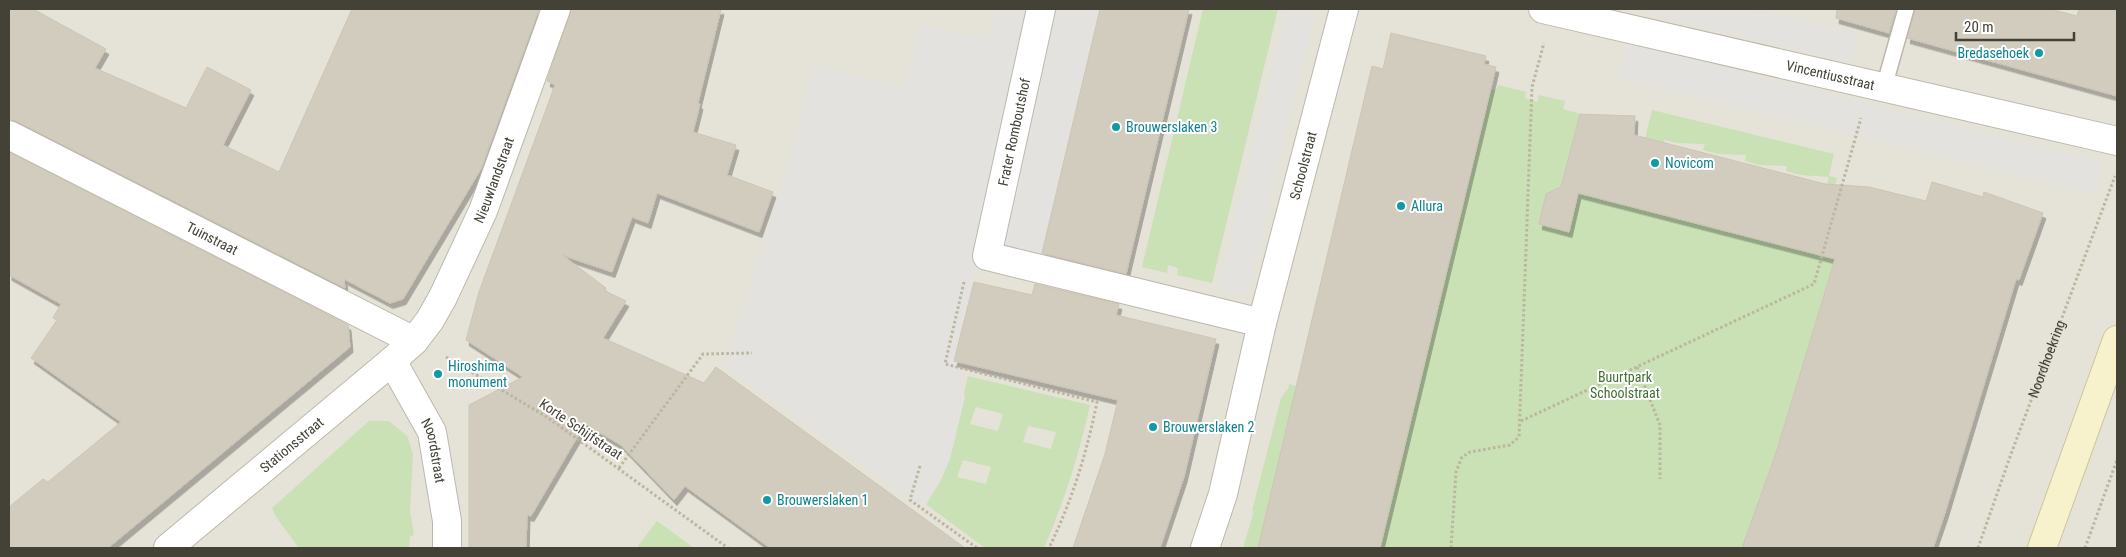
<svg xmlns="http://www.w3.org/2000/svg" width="2126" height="557" font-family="'Roboto Condensed',sans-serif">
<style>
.residential{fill:#e5e2d7}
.green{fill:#c9e1b5;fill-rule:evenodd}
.parking{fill:#e3e2df}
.building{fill:#d2ccbf;stroke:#ccc5b3;filter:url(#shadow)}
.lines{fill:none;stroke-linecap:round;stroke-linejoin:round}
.lane-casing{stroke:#bcb8ac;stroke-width:18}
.street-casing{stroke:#bcb8ac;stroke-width:30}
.secondary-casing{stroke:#ccc59d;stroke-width:30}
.path{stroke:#bcb59f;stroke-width:3;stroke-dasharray:2.5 2.5;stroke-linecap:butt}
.lane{stroke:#fff;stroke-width:15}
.street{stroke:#fff;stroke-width:28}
.secondary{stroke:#f8f2cc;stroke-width:28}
.culture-dot{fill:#0f9aa8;stroke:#fff;stroke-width:2}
.labels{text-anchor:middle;stroke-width:4;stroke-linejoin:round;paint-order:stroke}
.culture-label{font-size:14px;fill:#0d838f;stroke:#fff;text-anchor:start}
.street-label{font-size:14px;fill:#444137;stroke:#fff}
.park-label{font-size:14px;fill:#426f32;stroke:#fff}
</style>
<defs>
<filter id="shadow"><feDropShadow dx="3" dy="5.5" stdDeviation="0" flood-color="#0004"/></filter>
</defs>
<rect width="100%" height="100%" fill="#f2f0e8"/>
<rect class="residential" x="9" y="9" width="2108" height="539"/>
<g class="green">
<path d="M1203,9H1278L1212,283L1177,275L1178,268L1168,265L1167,273L1142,267Z"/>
<path d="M1498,85L1526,92L1525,98L1538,102V95L1565,101L1563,109L1580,114L1558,197L1540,224L1569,232L1579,193L1812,253L1829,177L1801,175L1786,171L1787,166L1759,165L1745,161L1746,155L1718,154L1703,150L1705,144L1677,143L1664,140L1663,144L1645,139L1652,110L1834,154L1829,176L1837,178L1835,186L1855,192L1776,453L1742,548H1380L1491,89L1496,90Z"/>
<path d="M968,376L1090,405C1079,455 1064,502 1044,548H985L923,502L951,448ZM976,407L1003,414L998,431L970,424ZM1028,426L1056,432L1051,449L1023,442ZM963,460L991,467L986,484L957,477Z"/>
<path d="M1289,384L1296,386L1258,548H1243L1254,511H1252L1281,398L1288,389Z"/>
<path d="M369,421H389L407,436L413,454L410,511L414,535L410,536L409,548H299L276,517L272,508Z"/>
<path d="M657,521L694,548H639L638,546Z"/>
</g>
<g class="parking">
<path d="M995,9H1100L1038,269L980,255L954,361L965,397L950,459L941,480L924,508L725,367L783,182L813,64L905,90L922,24L988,40Z"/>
<path d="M1286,9H1316L1247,296L1219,289Z"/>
<path d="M1628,9H1748L1858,35L1851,62Z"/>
<path d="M1627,43L2101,162L2093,195L1619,77Z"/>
</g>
<g class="building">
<path d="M9,9H33L106,49L95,68L186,108L207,67L251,90L223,145L279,172L352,9H539L481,169L403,299L390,303L344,279L345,288L16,121L9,119Z"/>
<path d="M571,9H721L698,103L700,104L693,132L736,145L727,175L773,192L759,232L657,193L648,223L632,217L612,272L562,255L606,288L605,291L626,301L603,338L704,383L716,367L965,548H770L685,486L674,500L621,445L585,424L531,516L527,515L526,548H469V405L523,377L466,340L479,292L555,85L547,81Z"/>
<path d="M1100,9H1189L1126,274L1042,253Z"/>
<path d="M1837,9H1896L1889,33L1836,18Z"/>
<path d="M1915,9H2050L2077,16L2079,9H2117V96L1907,38Z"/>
<path d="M1391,33L1486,56L1484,64L1496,67L1380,548H1258L1372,66L1383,69Z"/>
<path d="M1580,114L1635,116L1634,135L1825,184L1869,187L1926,201L1932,182L1983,197L1984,192L2043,213L2019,280L2016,279L1945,513L1933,548H1742L1776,453L1835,259L1578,193L1569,232L1539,224L1546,194L1561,187Z"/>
<path d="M9,152L348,325L350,347L108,548H9V507L43,479L48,482L121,422L31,358L57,320L53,318L61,304L9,275Z"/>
<path d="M974,282L1032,295L1035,284L1119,304L1116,315L1216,339L1184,477L1160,548H1073L1105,454L1118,400L954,361Z"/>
</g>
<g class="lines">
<g class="lane-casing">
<path id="lane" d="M1884,87L1906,9"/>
</g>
<g class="street-casing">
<g id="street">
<path d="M1041,9L987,256L1262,323"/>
<path id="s2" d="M1543,9L2117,141"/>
<path id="s3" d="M9,135L414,341"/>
<path id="s4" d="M392,361L432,432L447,521V548"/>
<path id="s5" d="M168,548L392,361L414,341L430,320L443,297L483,211L556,9"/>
<path id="s6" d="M1205,548L1223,494L1262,323L1344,9"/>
</g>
</g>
<g class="secondary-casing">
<path id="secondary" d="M2042,548L2117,340"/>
</g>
<g class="path">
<path d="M964,282L945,364L1097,402C1087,452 1072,501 1049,548"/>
<path d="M446,357L547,417L728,548"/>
<path d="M1637,367L1660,425V479"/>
<path d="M1521,421L1814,284L1861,118"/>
<path d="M920,466L910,500L977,548"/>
<path d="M619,468L703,354L752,353"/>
<path d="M1451,548L1456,472L1462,457L1470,452L1510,445L1519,437L1532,87L1544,43"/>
<path id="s1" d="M1978,548L2011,454L2115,176"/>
<path d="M2085,548L2117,460"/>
</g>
<use href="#lane" class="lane"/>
<use href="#street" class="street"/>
<use href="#secondary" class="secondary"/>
</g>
<g class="culture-dot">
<circle cx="2039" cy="53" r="5"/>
<circle cx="1116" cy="127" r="5"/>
<circle cx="1655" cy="163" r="5"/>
<circle cx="1401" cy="206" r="5"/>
<circle cx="438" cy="374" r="5"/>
<circle cx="1153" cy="427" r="5"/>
<circle cx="767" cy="500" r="5"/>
</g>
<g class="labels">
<g class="culture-label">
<text x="2029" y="58" text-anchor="end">Bredasehoek</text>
<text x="1126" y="132">Brouwerslaken 3</text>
<text x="1665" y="168">Novicom</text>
<text x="1411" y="211">Allura</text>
<text x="448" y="371">Hiroshima<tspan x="448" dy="16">monument</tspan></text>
<text x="1163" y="432">Brouwerslaken 2</text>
<text x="777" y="505">Brouwerslaken 1</text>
</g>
<g class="street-label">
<text dy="5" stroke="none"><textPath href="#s2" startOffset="295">Vincentiusstraat</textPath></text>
<text transform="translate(1014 132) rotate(-78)" y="5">Frater Romboutshof</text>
<text dy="5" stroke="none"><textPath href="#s6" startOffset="395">Schoolstraat</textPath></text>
<text dy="5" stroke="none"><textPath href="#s5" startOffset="502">Nieuwlandstraat</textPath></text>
<text dy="5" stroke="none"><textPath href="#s3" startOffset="228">Tuinstraat</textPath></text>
<text dy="5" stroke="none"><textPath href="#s1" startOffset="201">Noordhoekring</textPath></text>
<text transform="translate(581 429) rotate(34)" y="5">Korte Schijfstraat</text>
<text dy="5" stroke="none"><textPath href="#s5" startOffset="161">Stationsstraat</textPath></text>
<text dy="5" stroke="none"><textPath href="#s4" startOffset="100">Noordstraat</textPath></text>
</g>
<g class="park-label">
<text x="1625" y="382">Buurtpark<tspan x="1625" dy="16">Schoolstraat</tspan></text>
</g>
</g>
<rect width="2126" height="557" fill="none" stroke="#444137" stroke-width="20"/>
<path d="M1956 32v8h118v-8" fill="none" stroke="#444137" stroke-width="2.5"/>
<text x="1964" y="32" font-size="15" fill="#444137" stroke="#ffffff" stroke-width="4" paint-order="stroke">20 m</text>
</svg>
